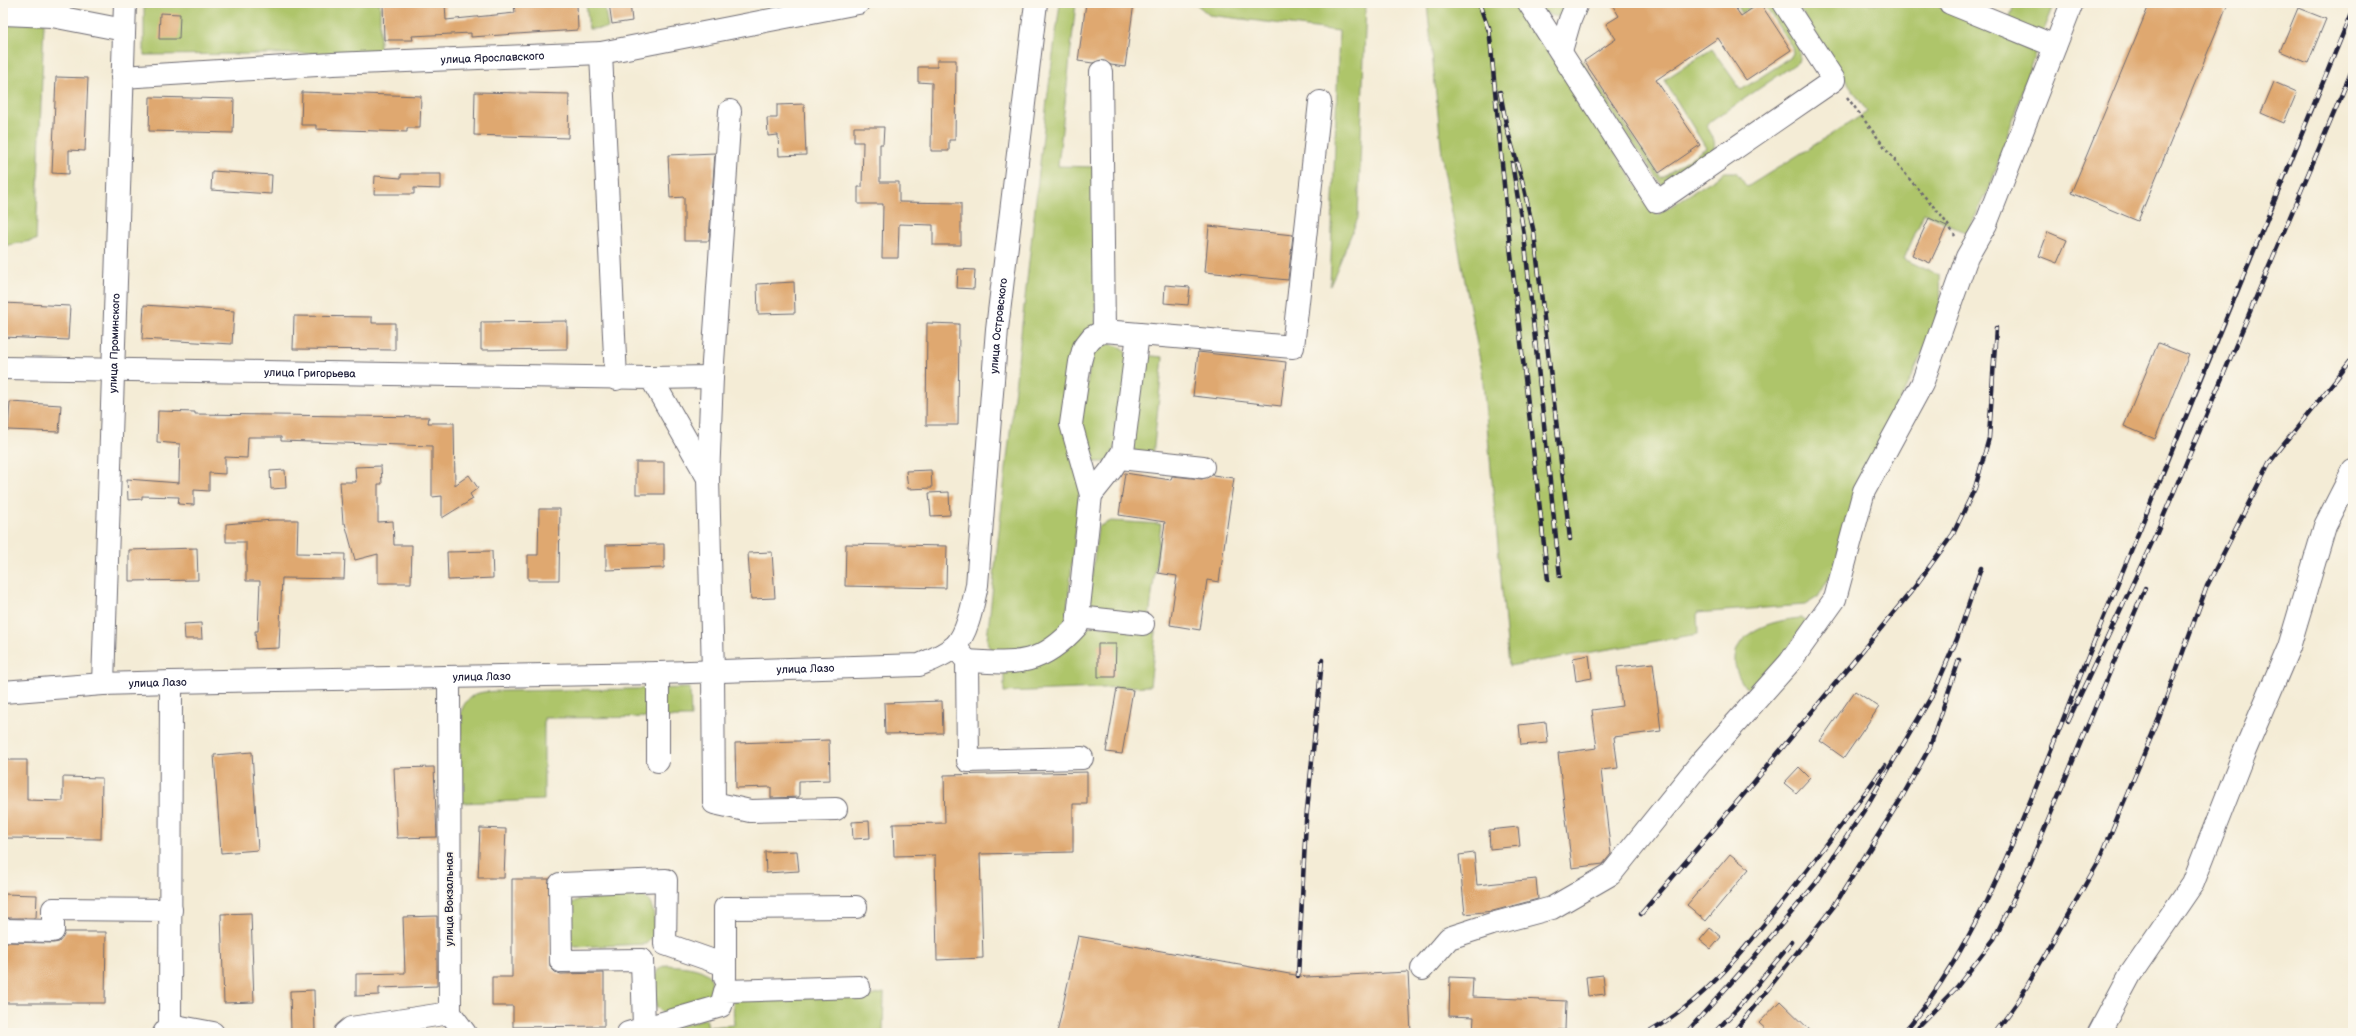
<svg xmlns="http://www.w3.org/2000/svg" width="2356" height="1036" font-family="'Balsamiq Sans',sans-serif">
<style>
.green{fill:#aec56a;stroke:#687452}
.building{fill:#dfa86f}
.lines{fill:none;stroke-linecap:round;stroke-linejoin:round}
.minor-casing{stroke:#6c6971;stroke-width:24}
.path{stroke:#6c6971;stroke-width:2.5;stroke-dasharray:3 3;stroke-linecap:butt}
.minor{stroke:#fff;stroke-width:22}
.rail-casing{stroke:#22223b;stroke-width:4.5}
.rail{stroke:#fbf7ec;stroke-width:3;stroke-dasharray:9;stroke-linecap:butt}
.labels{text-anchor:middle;stroke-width:3.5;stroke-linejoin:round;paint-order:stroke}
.street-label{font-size:11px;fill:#22223b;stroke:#fbf7ec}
</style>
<rect width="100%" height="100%" fill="#fbf7ec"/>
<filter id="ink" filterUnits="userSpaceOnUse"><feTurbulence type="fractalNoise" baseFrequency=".025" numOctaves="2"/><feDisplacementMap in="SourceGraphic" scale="8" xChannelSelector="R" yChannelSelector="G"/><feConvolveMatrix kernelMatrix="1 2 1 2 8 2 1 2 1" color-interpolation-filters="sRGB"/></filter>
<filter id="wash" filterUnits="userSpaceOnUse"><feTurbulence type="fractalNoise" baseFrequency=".012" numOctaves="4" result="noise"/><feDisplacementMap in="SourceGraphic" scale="16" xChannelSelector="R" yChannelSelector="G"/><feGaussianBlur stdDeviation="0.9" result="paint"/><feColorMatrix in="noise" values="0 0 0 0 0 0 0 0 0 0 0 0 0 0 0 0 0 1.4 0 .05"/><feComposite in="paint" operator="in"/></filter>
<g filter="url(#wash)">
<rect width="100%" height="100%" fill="#f4ecd6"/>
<g class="green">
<path d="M144,3H380V53L144,55Z"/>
<path d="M586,3H604L608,28L589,29Z"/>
<path d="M1060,3H1076L1058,166L1095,167L1096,326L1082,333L1080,492L1066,619L1061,630L1041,646L997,654C990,650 988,647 987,639L1047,100Z"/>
<path d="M1195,3H1366L1358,218L1330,286L1339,31L1209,15Z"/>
<path d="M1427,3H1515L1657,215L1725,172H1736L1747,187L1867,112L1796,3H1932L2038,44L1990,187L1967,233L1924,213L1904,259L1940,276L1941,303L1930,337L1882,439L1834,569L1818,597L1805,605L1697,613L1698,634L1509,666L1482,371L1443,165Z"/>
<path d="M1537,3H1569L1560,16C1548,18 1544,11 1537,3Z"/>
<path d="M1736,3H1757L1742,13Z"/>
<path d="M1763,3H1773C1784,19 1805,43 1798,62L1706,125C1712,136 1718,141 1712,154L1662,185L1578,64L1582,61L1661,178L1706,148L1664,80L1712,49L1741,90L1790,58L1793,53L1792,47Z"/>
<path d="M2015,3H2055L2042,35L2008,21Z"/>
<path d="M44,22L36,240L3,246V23Z"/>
<path d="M1112,344L1123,348L1129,358L1118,442L1107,462H1090L1080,422L1093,351L1100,345Z"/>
<path d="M1143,355L1163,357L1153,456L1139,455L1131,446Z"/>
<path d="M1111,521L1161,524L1149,618L1088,608L1098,527Z"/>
<path d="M1801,618L1807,622L1757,690L1745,687C1742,682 1738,676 1736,670C1727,633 1772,620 1801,618Z"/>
<path d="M1094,625L1156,632L1150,686L1004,692V669Z"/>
<path d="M690,688L691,717L544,718V800L459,803L461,712C469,689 484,692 505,691Z"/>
<path d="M642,896C655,901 656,924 653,936L646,944L576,947L569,945L570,904L578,900Z"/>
<path d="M667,965C688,967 727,967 706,1001L668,1014L661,1011L656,1006L654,979L659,968Z"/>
<path d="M884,993L883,1032L879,1033H660L706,1018L708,1027L734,1025L733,998L869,996Z"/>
</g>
<g id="blocks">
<g class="building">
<path d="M383,3H445L446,20L515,13L514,3L577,4L578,30L471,37V33L412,36L413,40H384Z"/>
<path d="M609,3H630L632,21L612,24Z"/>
<path d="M1086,3H1134L1125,67L1111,65L1101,60L1093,63L1078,61Z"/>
<path d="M1611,3H1732L1741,16L1760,3L1791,50L1746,80L1718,38L1656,80L1700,145L1659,173L1584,61L1616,39L1606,24L1619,16Z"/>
<path d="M2150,3H2228L2138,221L2071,193Z"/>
<path d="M2298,8L2326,19L2308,63L2280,51Z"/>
<path d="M160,13L180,14L179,39H159Z"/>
<path d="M937,60H956L955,140H949V151H931L932,83L918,82V67H937Z"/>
<path d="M56,77L88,78L85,151L69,150V174L52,173Z"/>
<path d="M2274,82L2297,92L2284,123L2261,113Z"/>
<path d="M302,92L421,96L420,128H407V132L316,129V125H301Z"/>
<path d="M475,92L569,94L568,138L474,135Z"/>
<path d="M150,97L234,99L233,133L149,131Z"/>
<path d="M804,104L806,155L779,156L778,135L768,136L767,118H777V105Z"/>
<path d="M854,127H884L883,144H880V182H899V202L961,203V245H933V225L899,224L898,258H882L883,204H858V187H862L863,142H854Z"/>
<path d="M715,153L709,241H684V197L670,198L668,155Z"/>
<path d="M212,171L272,175L271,194L211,190Z"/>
<path d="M401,174H441V189L414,188V194H374L375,176L401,178Z"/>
<path d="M1929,218L1947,226L1930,263L1912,255Z"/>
<path d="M1209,226L1293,235L1288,280L1205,272Z"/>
<path d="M2048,232L2067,240L2057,263L2039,256Z"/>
<path d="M958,269L975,270L974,289L957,288Z"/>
<path d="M794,282L795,313L758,314L757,284Z"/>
<path d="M1165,285L1190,287L1188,305L1164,303Z"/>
<path d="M3,303L70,306L68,340L3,337Z"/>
<path d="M144,305L234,311L232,344L142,339Z"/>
<path d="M294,316L372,317V323H395V350L293,349Z"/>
<path d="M567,321V349L481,350V322Z"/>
<path d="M927,323L959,324L958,425H926Z"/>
<path d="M2158,343L2189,355L2155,439L2124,426Z"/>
<path d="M1198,352L1286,362L1281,406L1193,396Z"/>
<path d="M10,402L61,405L59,432L8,430Z"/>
<path d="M158,411L195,412V414L429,417L428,423H454L455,485L469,475L478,488L470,494L473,499L442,518V496L432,497V446L281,441V437H248L247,458L225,457V474L209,473V491L194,490V505L178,504L179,497L142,496V499L128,500L127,479L179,483L180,444L157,442Z"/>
<rect x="636" y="462" width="28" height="32"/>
<path d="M381,466L382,484H378V522L393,521L394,545H412L411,583H378V554L355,560L345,523H343L340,482H356L355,467Z"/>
<path d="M285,470L286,488L271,489L270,471Z"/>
<path d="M931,470L932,488L908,489L906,471Z"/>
<path d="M1125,473L1171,480L1172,476L1202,479L1213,475L1234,478L1219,582L1207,580L1200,630L1170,625L1177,576L1158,573L1165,522L1119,515Z"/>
<path d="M949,492L950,515L931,516L929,493Z"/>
<path d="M539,509H560L559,580H528V555H538Z"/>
<path d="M272,520H298L297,553L345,554L344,579L282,578L279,648L256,649L255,631H258L260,581H246V542H226V524Z"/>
<path d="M664,544V568L606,570V545Z"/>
<path d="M846,544L947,546L946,588L845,586Z"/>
<path d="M197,548L198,580L129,581V550Z"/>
<path d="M492,551L493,578L448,580L447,552Z"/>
<path d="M772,552L775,598L751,599L748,553Z"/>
<path d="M201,623L202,639H185L184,624Z"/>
<path d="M1098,644H1116L1115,677H1098Z"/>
<path d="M1589,655L1592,678L1576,681L1573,658Z"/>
<path d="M1653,663L1661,731L1614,737L1618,768L1601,770L1611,854L1603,864L1572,868L1558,753L1597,748L1592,710L1622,706L1617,667Z"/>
<path d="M1117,688L1133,690L1122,754L1106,752Z"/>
<path d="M1855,691L1879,707L1844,758L1820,741Z"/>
<path d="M942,701L943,733L885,734L884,703Z"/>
<path d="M1546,722L1548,743L1521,745L1519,725Z"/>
<path d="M829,740L830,780L799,781V797L771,798V787L736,788L735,743Z"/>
<path d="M252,752L258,850L221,853L214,755Z"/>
<path d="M3,760H27V800L63,801V777L102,778L101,839L3,838Z"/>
<path d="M434,767L437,837L397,838L394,768Z"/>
<path d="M1799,767L1810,778L1796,793L1784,783Z"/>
<path d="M1087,772V804H1073V852L980,854L983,958L937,960L935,855L894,856L893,824L945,823L944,775Z"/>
<path d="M869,821L870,838L853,839L852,822Z"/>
<path d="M1518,827L1520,846L1490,849L1489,830Z"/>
<path d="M480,828L506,829L504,878H478Z"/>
<path d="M797,851L799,871L766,873L765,852Z"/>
<path d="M1474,853L1477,885L1536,879L1538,899L1493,911L1465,914L1459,855Z"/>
<path d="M1730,854L1749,869L1706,921L1687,905Z"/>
<path d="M512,879H549L550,967L555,972L561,974L604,973V1026L513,1027V1006H492V977H512Z"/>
<path d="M3,894L37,895L36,918H3Z"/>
<path d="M251,913L254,1002L224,1003L221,914Z"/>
<path d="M437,916V986L379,988V995L356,996V974L405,973L403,917Z"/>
<path d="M1710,928L1721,937L1711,949L1700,940Z"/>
<path d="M65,932H106L105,1003H3V942L53,943L59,942Z"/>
<path d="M1078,936L1306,977L1408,972L1411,1033H1057Z"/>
<path d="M1603,975L1605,994L1588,996L1586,977Z"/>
<path d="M1450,977L1473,978L1472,997L1566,1001L1565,1030H1558V1033H1473L1474,1017L1449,1016Z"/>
<path d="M314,990L315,1033H291L290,991Z"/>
<path d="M1780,1001L1813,1033H1770L1759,1023Z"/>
</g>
</g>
</g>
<g filter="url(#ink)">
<use href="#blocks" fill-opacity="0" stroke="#6c6971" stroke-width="1"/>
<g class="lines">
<g class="minor-casing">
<g id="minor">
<path d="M1529,3L1657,202L1834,80L1784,3"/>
<path d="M1950,3L2055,46"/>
<path d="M3,14L52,16L124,30"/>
<path d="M1561,51L1570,20L1577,3"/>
<path d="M601,53L616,379"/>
<path d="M1101,72L1104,331"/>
<path id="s1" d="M122,77L333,64L601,53L858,3"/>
<path id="s2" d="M3,368L651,378L708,478"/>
<path d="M712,377L730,111"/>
<path d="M651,378L712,377L708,478L713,672L714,803L750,811L836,809"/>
<path d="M1120,458L1203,467"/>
<path d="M1091,495L1111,470L1123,451L1138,334"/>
<path d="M1078,617L1143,624"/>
<path d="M958,650L967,661L968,761L1082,758"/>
<path d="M967,661C1018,664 1041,666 1077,626L1091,495L1071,424L1080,362L1084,347L1092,337L1104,331L1293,347L1320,102"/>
<path id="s3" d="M103,684L125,3"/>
<path id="s4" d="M3,692L103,684L171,682L658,673L919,665C931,660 945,655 955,646C968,633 973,603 977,585L997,329L1036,3"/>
<path d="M658,761V673"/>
<path d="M3,930L53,931V909L171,910"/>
<path d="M1422,969L1449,938L1492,924L1552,908L1611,874L1702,761L1790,662L1835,599L1864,491L1922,384L1967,257L1986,224L2072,3"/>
<path d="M725,978V908L856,907"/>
<path d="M450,1013L465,1033"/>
<path d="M170,1025L171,682"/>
<path d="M644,1028L642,960L561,961L560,884L666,880L665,944L725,965"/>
<path d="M164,1033L170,1025L213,1033"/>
<path d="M345,1033L351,1028L450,1013L449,677"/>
<path d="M628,1033L721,1006L725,991L859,987"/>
<path d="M2099,1033L2130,975L2193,883L2243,755L2289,647L2325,526L2353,471"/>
</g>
</g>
<path class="path" d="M1847,97C1868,125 1889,153 1911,181C1927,200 1942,214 1955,236"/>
<use href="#minor" class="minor"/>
<g class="rail-casing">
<g id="rail">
<path d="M1479,3L1489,31"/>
<path d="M1489,27L1509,237L1548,580"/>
<path d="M1500,92L1507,129L1522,180L1534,233L1570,539"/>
<path d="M1512,163L1524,235L1560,576"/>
<path d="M2068,721L2156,534L2353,68"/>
<path d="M1641,914L1755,781L1914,588L1953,534L1975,488L1989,438L1996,328"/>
<path d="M1298,976L1306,821L1322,660"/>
<path d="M1648,1033C1709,998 1746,947 1789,893C1822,851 1854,809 1885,765"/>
<path d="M1686,1033L1755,956L1816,883L1863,812L1933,694L1957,639L1981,568"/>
<path d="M1714,1033L1737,1009L1792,942"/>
<path d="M1733,1033L1834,906L1902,797L1930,747L1959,660"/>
<path d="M1903,1033C1953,975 1987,904 2017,833C2046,764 2073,694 2101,624C2184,419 2268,214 2353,9"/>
<path d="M1912,1033L1957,987L1994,939L2027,871L2145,588"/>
<path d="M1995,1033L2019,1000L2100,859L2159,718L2207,586L2269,463L2353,358"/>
</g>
</g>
<use href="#rail" class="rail"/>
</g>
</g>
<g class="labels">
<g class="street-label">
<text dy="4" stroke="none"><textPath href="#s1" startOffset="371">улица Ярославского</textPath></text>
<text dy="4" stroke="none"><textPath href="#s4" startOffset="1283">улица Островского</textPath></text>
<text dy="4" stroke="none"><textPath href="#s3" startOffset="341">улица Проминского</textPath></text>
<text dy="4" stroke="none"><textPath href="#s2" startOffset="307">улица Григорьева</textPath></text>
<text dy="4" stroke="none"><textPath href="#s4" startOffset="803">улица Лазо</textPath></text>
<text dy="4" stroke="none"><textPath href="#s4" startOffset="479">улица Лазо</textPath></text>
<text dy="4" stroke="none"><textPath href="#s4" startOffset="155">улица Лазо</textPath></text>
<text transform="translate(449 899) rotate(-90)" y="4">улица Вокзальная</text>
</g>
</g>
<rect width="2356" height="1036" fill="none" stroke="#fbf7ec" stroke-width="16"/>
</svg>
